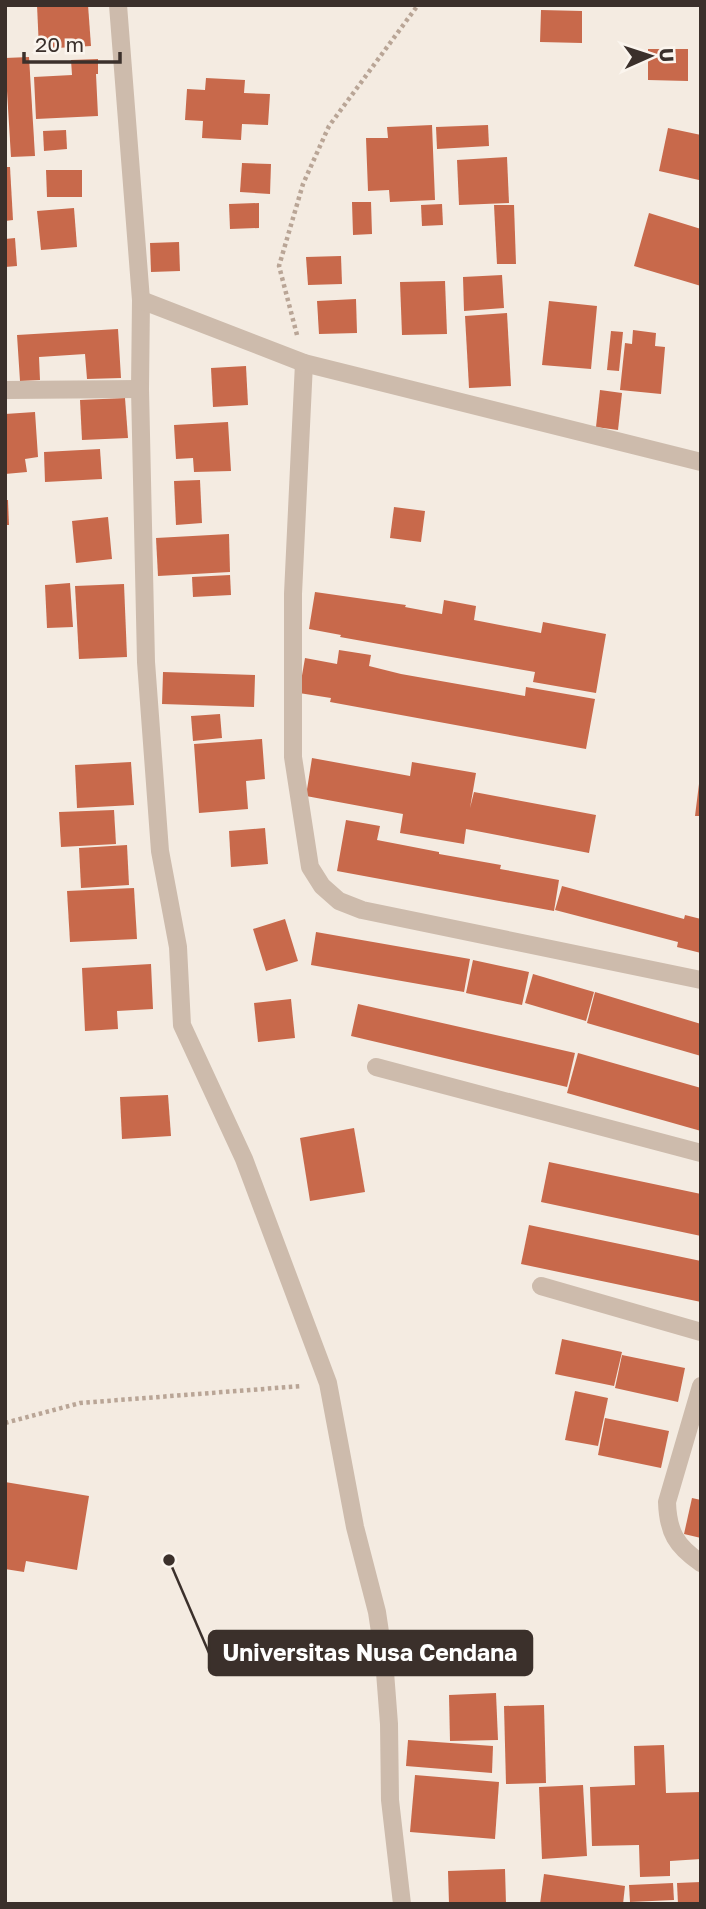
<svg xmlns="http://www.w3.org/2000/svg" width="706" height="1909" font-family="'Golos Text',sans-serif">
<style>
.building{fill:#c8694b}
.lines{fill:none;stroke-linecap:round;stroke-linejoin:round}
.path{stroke:#b9a596;stroke-width:4.5;stroke-dasharray:3.5 3.5;stroke-linecap:butt}
.minor{stroke:#cdbbac;stroke-width:18}
.tertiary{stroke:#cdbbac;stroke-width:18}
.leader{fill:none;stroke:#3b302b;stroke-width:2.5}
.callout-dot{fill:#3b302b;stroke:#fbf5ee;stroke-width:2.5}
.callout{fill:#3b302b;stroke:#3b302b;stroke-width:2.5}
.callout-label{font-size:23px;text-anchor:middle;font-weight:bold;fill:#fff}
</style>
<rect width="100%" height="100%" fill="#f4ebe1"/>
<g class="building">
<path d="M37,5H88L91,46L39,49Z"/>
<path d="M541,10L582,11V43L540,42Z"/>
<path d="M648,49H688V81L648,80Z"/>
<path d="M29,57L35,156L11,157L5,58Z"/>
<path d="M98,59V74H96L98,116L36,119L34,77L72,75L71,60Z"/>
<path d="M206,78L245,80L244,93L270,94L268,125L242,124L241,140L202,138L203,121L185,120L187,89L205,90Z"/>
<path d="M432,125L435,200L390,202L389,190L368,191L366,138H388L387,127Z"/>
<path d="M488,125L489,146L437,149L436,127Z"/>
<path d="M668,128L701,135L699,180L659,171Z"/>
<path d="M66,130L67,149L44,151L43,131Z"/>
<path d="M507,157L509,203L459,205L457,160Z"/>
<path d="M242,163L271,164L270,194L240,192Z"/>
<path d="M5,167H10L13,220L5,221Z"/>
<path d="M46,170H82V197H47Z"/>
<path d="M352,202H371L372,234L353,235Z"/>
<path d="M259,203V228L230,229L229,204Z"/>
<path d="M442,204L443,225L422,226L421,205Z"/>
<path d="M494,205H514L516,264H497Z"/>
<path d="M74,208L77,247L41,250L37,211Z"/>
<path d="M649,213L701,229V286L634,266Z"/>
<path d="M15,238L17,266L5,267V239Z"/>
<path d="M179,242L180,271L151,272L150,243Z"/>
<path d="M341,256L342,284L308,285L306,257Z"/>
<path d="M502,275L504,308L464,311L463,277Z"/>
<path d="M445,281L447,334L402,335L400,282Z"/>
<path d="M356,299L357,333L319,334L317,301Z"/>
<path d="M549,301L597,306L591,369L542,365Z"/>
<path d="M507,313L511,386L469,388L465,316Z"/>
<path d="M118,329L121,378L87,379L85,354L39,357L40,380L20,381L17,335Z"/>
<path d="M633,330L656,333L655,346L665,347L661,394L620,390L625,343L632,344Z"/>
<path d="M611,331L623,332L619,371L607,370Z"/>
<path d="M246,366L248,405L213,407L211,368Z"/>
<path d="M600,390L622,393L618,430L596,427Z"/>
<path d="M125,398L128,438L82,440L80,400Z"/>
<path d="M35,412L38,457L25,459L27,472L5,474V414Z"/>
<path d="M228,422L231,471L194,472L193,458L176,459L174,425Z"/>
<path d="M100,449L102,479L45,482L44,452Z"/>
<path d="M200,480L202,523L176,525L174,481Z"/>
<path d="M5,500H8L9,525H5Z"/>
<path d="M394,507L425,511L421,542L390,538Z"/>
<path d="M108,517L112,559L76,563L72,521Z"/>
<path d="M229,534L230,572L158,576L156,538Z"/>
<path d="M230,575L231,595L193,597L192,577Z"/>
<path d="M70,583L73,627L47,628L45,585Z"/>
<path d="M124,584L127,657L79,659L75,586Z"/>
<path d="M315,592L406,605L405,607L442,614L444,600L476,606L474,620L541,633L543,622L606,634L596,693L533,682L535,672L340,637L341,635L309,629Z"/>
<path d="M339,650L371,655L369,666L401,674L525,696L526,687L595,699L586,749L330,702L331,698L299,693L305,658L337,664Z"/>
<path d="M163,672L255,675L254,707L162,704Z"/>
<path d="M220,714L222,738L193,741L191,716Z"/>
<path d="M262,739L265,779L246,781L248,809L199,813L194,744Z"/>
<path d="M312,758L410,776L412,762L476,773L470,808L474,792L596,815L589,853L466,829L464,844L400,833L403,814L306,796Z"/>
<path d="M131,762L134,805L77,808L75,765Z"/>
<path d="M699,784L701,785V816H695Z"/>
<path d="M114,810L116,844L61,847L59,812Z"/>
<path d="M346,820L380,826L377,840L439,852V854L501,865L500,869L559,880L554,911L337,871Z"/>
<path d="M265,828L268,864L231,867L229,831Z"/>
<path d="M127,845L129,885L81,888L79,848Z"/>
<path d="M562,886L684,919L685,915L701,919V953L677,947L678,942L555,910Z"/>
<path d="M134,888L137,939L70,942L67,891Z"/>
<path d="M285,919L298,961L266,971L253,929Z"/>
<path d="M316,932L470,959L464,992L311,965Z"/>
<path d="M473,960L529,972L522,1005L466,993Z"/>
<path d="M151,964L153,1009L117,1011L118,1029L85,1031L82,968Z"/>
<path d="M533,974L594,992L586,1021L525,1003Z"/>
<path d="M595,992L701,1024V1056L587,1023Z"/>
<path d="M291,999L295,1038L258,1042L254,1003Z"/>
<path d="M358,1004L575,1053L567,1087L351,1036Z"/>
<path d="M578,1053L701,1088V1131L567,1093Z"/>
<path d="M168,1095L171,1136L122,1139L120,1097Z"/>
<path d="M354,1128L365,1192L310,1201L300,1138Z"/>
<path d="M549,1162L701,1194V1236L541,1202Z"/>
<path d="M529,1225L701,1261V1302L521,1264Z"/>
<path d="M562,1339L622,1352L614,1386L555,1374Z"/>
<path d="M622,1355L685,1368L678,1402L615,1388Z"/>
<path d="M575,1391L608,1398L598,1446L565,1440Z"/>
<path d="M605,1418L669,1431L661,1468L598,1455Z"/>
<path d="M5,1482L89,1496L77,1570L26,1561L24,1572L5,1569Z"/>
<path d="M692,1498L701,1500V1538L684,1534Z"/>
<path d="M496,1693L498,1740L450,1741L449,1695Z"/>
<path d="M544,1705L546,1783L506,1784L504,1706Z"/>
<path d="M408,1740L493,1746L492,1773L406,1766Z"/>
<path d="M664,1745L666,1793L701,1792V1859L670,1861V1876L640,1877L639,1845L592,1846L590,1787L635,1785L634,1746Z"/>
<path d="M415,1775L499,1782L495,1839L410,1832Z"/>
<path d="M583,1785L587,1856L542,1859L539,1787Z"/>
<path d="M505,1869L506,1904H449L448,1871Z"/>
<path d="M544,1874L625,1886L623,1904H540Z"/>
<path d="M701,1882V1904H678L677,1883Z"/>
<path d="M673,1883L674,1900L630,1902L629,1885Z"/>
</g>
<g class="lines">
<g class="path">
<path d="M297,335L279,266L303,184L329,126L418,5"/>
<path d="M5,1423L80,1403L302,1386"/>
</g>
<g class="minor">
<path d="M118,5L141,300L140,389L146,662L160,851L178,947L182,1025L244,1159L328,1383L355,1527L377,1612L384,1659L389,1724L390,1800L402,1904"/>
<path d="M304,363L293,594V757L310,867L322,886L339,901L362,910L701,980"/>
<path d="M5,390L140,389"/>
<path d="M376,1067L701,1153"/>
<path d="M541,1286L701,1332"/>
<path d="M701,1386L667,1502C668,1532 676,1546 701,1563"/>
</g>
<path class="tertiary" d="M141,300L304,363L701,462"/>
</g>
<path class="leader" d="M169 1560L209 1653"/>
<circle class="callout-dot" cx="169" cy="1560" r="7"/>
<rect class="callout" x="209" y="1631" width="323" height="44" rx="7"/>
<g class="callout-label">
<text x="370" y="1661">Universitas Nusa Cendana</text>
</g>
<rect width="706" height="1909" fill="none" stroke="#3b302b" stroke-width="14"/>
<g transform="translate(650 56) rotate(87)" stroke="#fbf5ee" stroke-width="5" paint-order="stroke">
<path d="M0-5L12 26L0 18L-12 26Z" fill="#3b302b"/>
<text y="-10" font-size="19" font-weight="bold" text-anchor="middle" fill="#3b302b">U</text>
</g>
<path d="M24 52v10h96v-10" fill="none" stroke="#3b302b" stroke-width="3.5"/>
<text x="35" y="52" font-size="21" fill="#3b302b" stroke="#fbf5ee" stroke-width="5" paint-order="stroke">20 m</text>
</svg>
